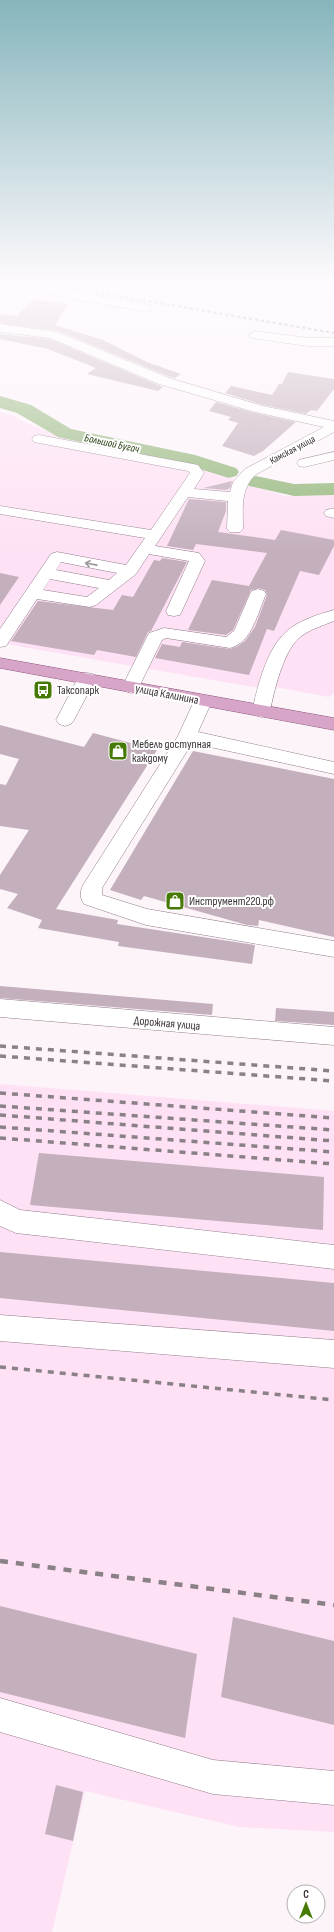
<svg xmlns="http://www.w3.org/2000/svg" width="334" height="1932" font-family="'Sofia Sans Condensed',sans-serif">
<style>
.built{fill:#fee1f4}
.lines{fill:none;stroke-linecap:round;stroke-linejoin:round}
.river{fill:#94b77b;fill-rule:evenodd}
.building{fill:#c4afbd}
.minor-casing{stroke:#8e7b88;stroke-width:1}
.major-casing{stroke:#8d567d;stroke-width:1}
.minor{fill:#fff;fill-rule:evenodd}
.major{fill:#d6a5c8;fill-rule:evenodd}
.rail-far2{stroke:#898186;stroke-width:2;stroke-dasharray:3 3;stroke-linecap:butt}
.rail-far1{stroke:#898186;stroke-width:3.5;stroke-dasharray:6 6;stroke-linecap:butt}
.rail{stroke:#898186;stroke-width:4.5;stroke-dasharray:8 8;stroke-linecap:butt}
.oneway{stroke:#9c989b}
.labels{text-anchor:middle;stroke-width:4;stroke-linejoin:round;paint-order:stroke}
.far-street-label{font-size:10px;fill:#3a3237;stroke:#fff}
.far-water-label{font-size:11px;font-style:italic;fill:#1e3508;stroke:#fff}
.poi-label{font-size:12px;fill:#3a3237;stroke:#fff;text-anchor:start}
.street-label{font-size:12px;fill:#3a3237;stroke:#fff}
</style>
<rect width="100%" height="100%" fill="#fdf4fa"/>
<g class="built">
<path d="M0,412L15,416L22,421L63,438L194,465L240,482L285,496L334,495V693L329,697L275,687H253L0,643Z"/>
<path d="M0,1084L334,1111V1832L239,1827L85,1791L52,1932H0Z"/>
</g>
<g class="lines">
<g class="river">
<path d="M0,396L31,405L71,429L195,455L236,468L239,472L236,476L229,478L190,466L58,437L17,413L0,408Z"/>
<path d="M256,476L294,484L334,483V495L294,496L249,486L246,482L249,478Z"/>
</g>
</g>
<g class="building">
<path d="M34,299L68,304L55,325L103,340L147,362L181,374L175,378L170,377L58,331L0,323V314L17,316Z"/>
<path d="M0,334L50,339L163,387L158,391L87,374L96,368L48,349L0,339Z"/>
<path d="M288,372L334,379V389L317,411L311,410L306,414L263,405L225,393L231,386L272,395L279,384H282Z"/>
<path d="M216,402L255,413L296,422L263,451L254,456L222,446L238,423L228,420L231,417L209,411Z"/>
<path d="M232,481L230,488L226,490L203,488Z"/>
<path d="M189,499L226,502V511L218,532L275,540L281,530L334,540V546L319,575L300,571L274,631L267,629L249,675L155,658L162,644L180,647L182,642L230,649L238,646L245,641L255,627L267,595L265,590L258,588L251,590L233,630L226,635L188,630L212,580L249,586L267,553L196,544L193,550L167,546Z"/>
<path d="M162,558L187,562L151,631L148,632L136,657L97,650L94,655L11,641L38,601L113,610L122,595L133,597L154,560L160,561Z"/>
<path d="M0,573L19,577L0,605Z"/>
<path d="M0,725L84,747L93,733L157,750L56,909L118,920L117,924L255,945L252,964L118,946L119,942L38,928L42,920L7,908L18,894L0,889V875L29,830L0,826V784L6,785L19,759L0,754Z"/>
<path d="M193,751L334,779V937L259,920L258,926L247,925L144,896L141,900L110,890Z"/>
<path d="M0,986L213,1004L212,1015L0,998Z"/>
<path d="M276,1008L334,1012V1025L275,1021Z"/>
<path d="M39,1153L324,1177L323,1230L30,1205Z"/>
<path d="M0,1252L334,1283V1331L0,1298Z"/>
<path d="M0,1606L197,1654L185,1738L0,1692Z"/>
<path d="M233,1617L334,1641V1725L221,1697Z"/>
<path d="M56,1785L83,1792L73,1841L45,1834Z"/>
</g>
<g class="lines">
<g class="minor-casing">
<g id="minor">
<path d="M2,284H28L147,304L153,308L147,312L8,287Z"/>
<path d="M0,324L57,332L169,378L263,406L334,421V432L255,475C240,490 243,509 243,529L240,532H230L227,529L228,501L188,497L155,546L199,553L205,561L180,615L174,616L168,615L166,611L189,561L149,554L136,574L96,605L90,607L37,599L6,646L0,647V629L51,554L57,552L126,565L145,538L0,514V506L151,530L190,473L188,471L39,443L34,442L32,439L34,436L39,435L198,465L204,473L194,489L230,492L233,482L245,469L324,427L255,412L159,384L50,338L0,332ZM61,562L117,573L109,580L56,570ZM50,579L99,588L87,597L43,590Z"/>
<path d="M255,331L308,338H334V346H308L251,338L249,335Z"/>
<path d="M334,452V460L304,467L299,466L297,463L299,460Z"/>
<path d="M331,509H334V518L326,516L324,513L326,510Z"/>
<path d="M258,589L264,591L266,594C258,612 252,643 230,648L166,638L162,640L137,691L131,693L125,691L122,687L149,633L164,628L226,637L234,631L250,594L252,591Z"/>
<path d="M334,610V621C322,626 307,630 298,639C283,653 274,691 270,711L267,715L261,717L255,715L252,711C258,686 266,650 286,632C297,621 319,614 334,610Z"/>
<path d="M87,673L93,674L96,678L74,720L71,724L65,726L59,724L56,720L78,678L81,674Z"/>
<path d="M203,695L209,697L212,701L198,732L334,762V774L192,743L102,888V895L147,909L334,941V957L146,925L84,904C79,897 80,889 85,882L178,736L194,701L197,697Z"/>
<path d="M0,999L334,1027V1045L0,1017Z"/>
<path d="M0,1200L20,1210L334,1245V1269L16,1233L0,1226Z"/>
<path d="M0,1315L334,1340V1368L0,1341Z"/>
<path d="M0,1698L213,1760L334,1771V1805L213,1794L0,1732Z"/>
</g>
</g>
<g class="major-casing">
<path id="major" d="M0,658L334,718V730L0,668Z"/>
</g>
<use href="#minor" class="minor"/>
<use href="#major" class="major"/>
<path class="rail-far2" d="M48,284L334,333"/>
<g class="rail-far1">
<path d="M0,1046L334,1071"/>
<path d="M0,1056L334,1081"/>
<path d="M0,1093L334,1118"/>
<path d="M0,1106L334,1130"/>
<path d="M0,1115L334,1141"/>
<path d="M0,1127L334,1152"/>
<path d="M0,1138L334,1164"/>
<path d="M0,1367L334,1400"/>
</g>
<path class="rail" d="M0,1561L334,1605"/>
</g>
<defs><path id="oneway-shaft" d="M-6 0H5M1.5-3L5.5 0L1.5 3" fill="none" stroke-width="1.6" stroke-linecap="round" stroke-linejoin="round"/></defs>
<use class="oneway" href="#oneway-shaft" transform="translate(91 564) rotate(-169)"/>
<linearGradient id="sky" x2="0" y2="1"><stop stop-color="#86b5bc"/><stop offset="0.51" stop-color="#fefafd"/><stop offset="1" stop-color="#fefafd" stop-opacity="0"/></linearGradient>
<rect width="334" height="554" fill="url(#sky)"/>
<defs>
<g id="bus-square" transform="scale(1)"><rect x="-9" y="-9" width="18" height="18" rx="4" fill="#467905" stroke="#fff"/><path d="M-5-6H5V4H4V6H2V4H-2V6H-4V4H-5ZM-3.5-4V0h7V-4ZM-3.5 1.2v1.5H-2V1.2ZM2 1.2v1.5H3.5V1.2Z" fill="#fff"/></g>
<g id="shop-square" transform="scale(1)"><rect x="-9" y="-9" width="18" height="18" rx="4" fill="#467905" stroke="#fff"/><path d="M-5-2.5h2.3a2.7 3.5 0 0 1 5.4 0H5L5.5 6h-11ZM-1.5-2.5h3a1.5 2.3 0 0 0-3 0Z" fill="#fff"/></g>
</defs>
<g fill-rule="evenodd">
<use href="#bus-square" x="43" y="690"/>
<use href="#shop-square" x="118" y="751"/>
<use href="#shop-square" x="175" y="901"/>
</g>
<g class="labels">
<g class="far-street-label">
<text transform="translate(292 449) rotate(-28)" y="4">Камская улица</text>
</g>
<g class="far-water-label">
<text transform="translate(112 443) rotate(12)" y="4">Большой Бугач</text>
</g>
<g class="poi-label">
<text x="57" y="694">Таксопарк</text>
<text x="132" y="748">Мебель доступная<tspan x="132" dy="14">каждому</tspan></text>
<text x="189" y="905">Инструмент220.рф</text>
</g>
<g class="street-label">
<text transform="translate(167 694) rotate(11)" y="4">улица Калинина</text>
<text transform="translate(167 1023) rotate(5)" y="4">Дорожная улица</text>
</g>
</g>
<g transform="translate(306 1904)"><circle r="19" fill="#ffffff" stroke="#b0adaf"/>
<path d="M0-3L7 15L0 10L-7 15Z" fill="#467905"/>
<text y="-6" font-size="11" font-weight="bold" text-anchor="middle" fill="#3a3237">С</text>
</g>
</svg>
